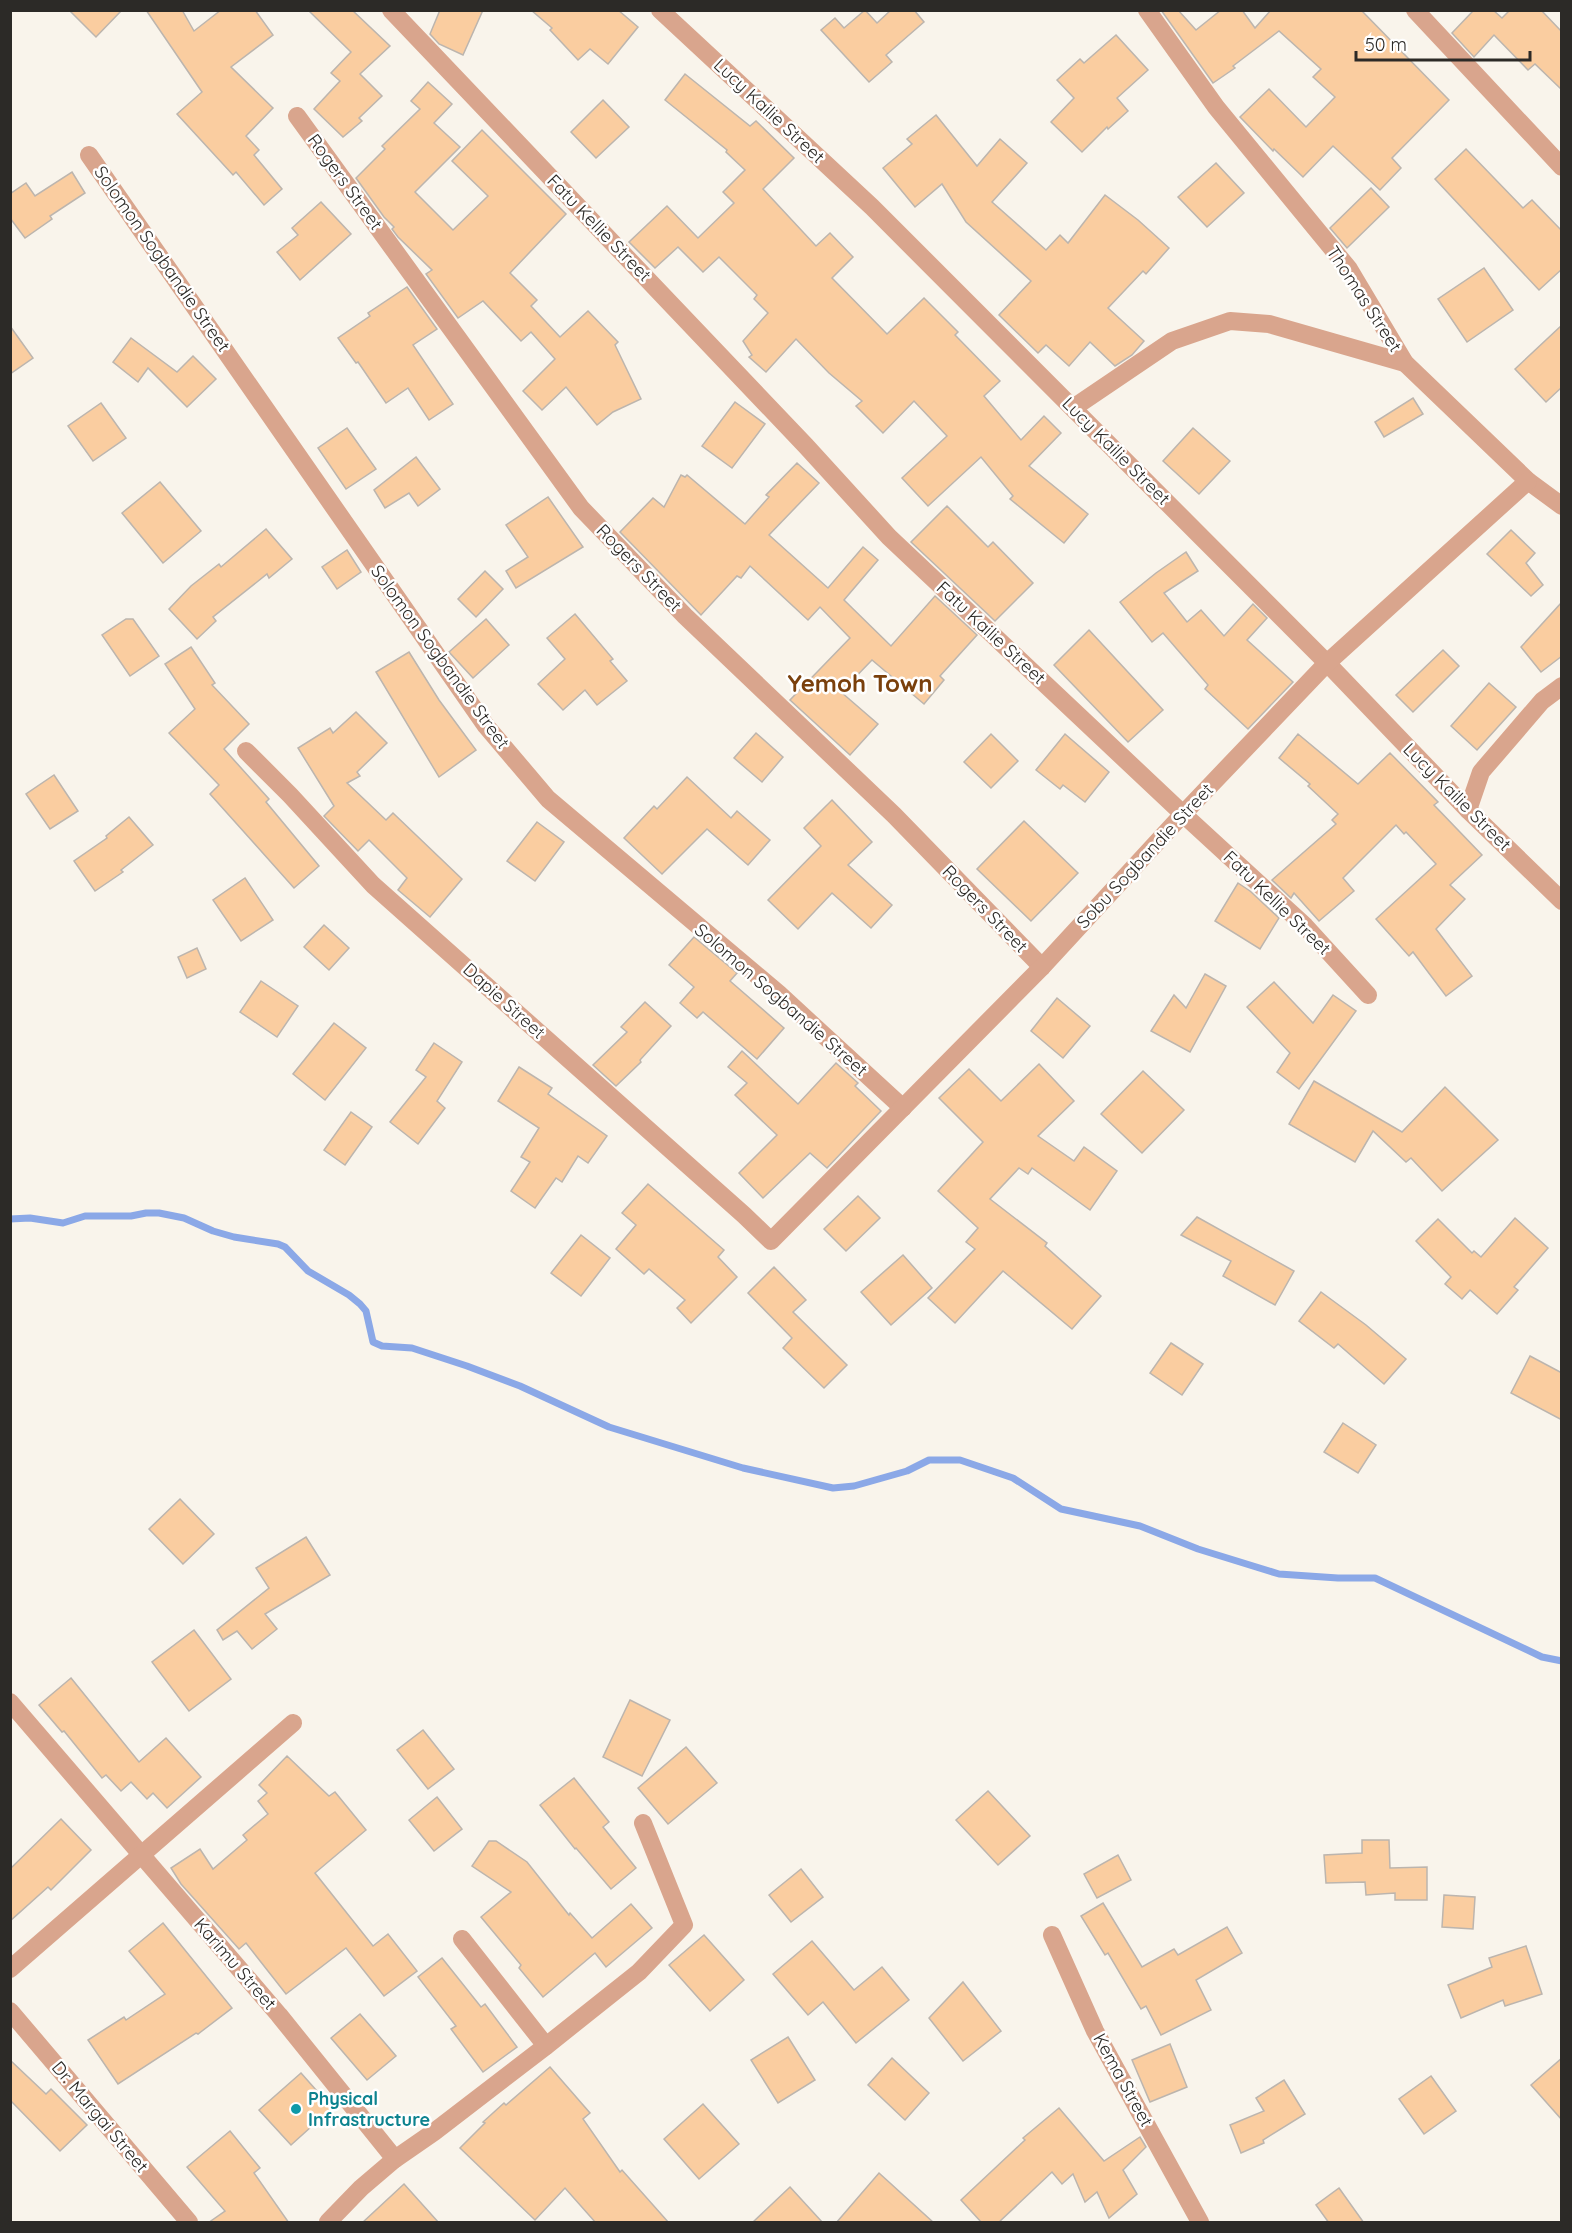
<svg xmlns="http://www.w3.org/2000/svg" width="1572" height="2233" font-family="Quicksand,sans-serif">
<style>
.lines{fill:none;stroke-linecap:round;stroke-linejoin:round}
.stream{stroke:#8ba8e7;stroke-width:7}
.building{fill:#facda0;stroke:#bcb5ae;stroke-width:1.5}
.street{stroke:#d9a58d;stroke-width:18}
.culture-dot{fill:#0f9aa8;stroke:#fff;stroke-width:2}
.labels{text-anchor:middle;stroke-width:5;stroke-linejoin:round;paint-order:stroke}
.street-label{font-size:18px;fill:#2c2a27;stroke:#fff}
.culture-label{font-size:18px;font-weight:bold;fill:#0d838f;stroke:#fff;text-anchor:start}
.district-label{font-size:24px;font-weight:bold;fill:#7a400c;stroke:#fff}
</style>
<rect width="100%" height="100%" fill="#f9f4eb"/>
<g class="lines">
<path class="stream" d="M10,1219L30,1218L63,1223L85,1216H131L146,1213H159L184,1218L213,1231L234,1237L278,1244L285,1247L308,1271L349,1295L360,1304L366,1311L373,1342L382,1346L412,1348L467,1366L520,1386L609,1427L743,1468L833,1488L854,1486L907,1471L929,1460H960L1013,1478L1061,1509L1140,1526L1198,1549L1279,1574L1338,1578H1375L1542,1657L1562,1661"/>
</g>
<g class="building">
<path d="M69,10H122L96,37Z"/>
<path d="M146,10H182L194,31L221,10H255L273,35L231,67L273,108L246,136L259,150L254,155L282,189L264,205L236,172L233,175L177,114L202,92Z"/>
<path d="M308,10H352L390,46L360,74L382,96L359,118L362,121L343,137L314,109L340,81L331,73L351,52Z"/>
<path d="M440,10H483L463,55L439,44L430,34Z"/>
<path d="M531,10H618L638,27L608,64L590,49L578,60L550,30L552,28Z"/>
<path d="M865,10L877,23L891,10H914L924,22L886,55L892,62L869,82L821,30L835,18L844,28Z"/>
<path d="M1161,10H1178L1196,30L1221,10H1242L1255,28L1271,10H1361L1449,100L1392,158L1401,168L1380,190L1333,146L1303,177L1274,149L1273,151L1240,117L1269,89L1306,127L1335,97L1313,77L1321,69L1279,31L1233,66L1235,68L1213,83Z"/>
<path d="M1470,10H1493L1502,18L1510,10H1541L1562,32V90L1535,64L1528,70L1494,35L1474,57L1452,33L1472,12Z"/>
<path d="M1116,35L1148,70L1117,98L1128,111L1108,129L1107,127L1082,152L1051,122L1074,98L1057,80L1080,59L1084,63Z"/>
<path d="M685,74L750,126L756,121L794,158L763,189L816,246L830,233L853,257L832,278L887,334L924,298L958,332L955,335L1000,381L984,396L1021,440L1044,416L1061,433L1029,466L1088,514L1064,543L1010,499L1013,496L981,457L928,506L902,478L947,436L914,401L883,433L856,406L862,401L829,373L796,339L766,372L749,357L752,355L743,341L768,313L754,299L757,295L719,257L703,272L678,247L655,268L629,242L667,206L698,238L734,203L723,192L745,170L726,152L727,150L665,100Z"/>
<path d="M428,82L452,104L434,123L460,147L415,192L453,230L488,196L452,161L482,130L566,214L510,273L537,300L531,306L560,337L588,311L618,342L615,345L641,399L613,412L597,425L566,387L542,410L523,391L555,359L531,332L521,341L483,301L458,318L426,274L432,270L398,237L392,229L394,227L384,217L356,178L385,149L382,146L420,109L411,101Z"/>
<path d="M603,100L629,127L596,158L571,132Z"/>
<path d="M936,115L977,166L1000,139L1027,163L992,202L1046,250L1060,235L1068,243L1105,195L1138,220L1169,248L1146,274L1143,271L1108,308L1144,341L1132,355L1115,366L1090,342L1069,366L1046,345L1038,353L999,315L1031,281L966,222L942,184L915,207L883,168L912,144L907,139Z"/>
<path d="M1466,149L1523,208L1532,200L1562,231V269L1539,290L1435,179Z"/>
<path d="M1216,163L1244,193L1207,227L1178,197Z"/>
<path d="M72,172L85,193L50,216L52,219L25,238L10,218V194L26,183L35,196Z"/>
<path d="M1371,188L1389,207L1347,248L1330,228Z"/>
<path d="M321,202L351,234L300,280L277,252L298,235L292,228Z"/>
<path d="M1484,268L1513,310L1467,342L1438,299Z"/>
<path d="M407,287L437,329L413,345L453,404L429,420L408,388L386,403L358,362L356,363L338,338L370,316L368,313Z"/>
<path d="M1562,325V387L1546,402L1515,369Z"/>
<path d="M10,326L33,358L10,374Z"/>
<path d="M131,338L177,372L193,356L216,379L187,407L148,368L138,382L113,362Z"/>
<path d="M1413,398L1423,414L1384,437L1375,422Z"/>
<path d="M735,402L765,424L732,468L702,446Z"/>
<path d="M101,403L126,438L93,461L68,426Z"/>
<path d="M347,428L376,469L346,489L318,448Z"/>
<path d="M1193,428L1230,461L1199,494L1163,461Z"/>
<path d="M416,457L440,489L418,506L409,493L385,508L374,490Z"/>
<path d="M797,463L819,483L769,535L828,588L863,547L878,560L844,600L891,646L935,596L977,635L940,676L944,680L924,704L872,660L841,692L878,724L850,755L790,700L850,638L820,607L808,620L750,566L741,578L737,576L701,615L620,532L653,498L664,507L681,475L685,477L687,475L745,524L769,497L766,495Z"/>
<path d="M160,482L201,531L163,563L122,513Z"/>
<path d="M548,497L583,547L516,588L506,571L528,557L506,525Z"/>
<path d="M947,506L988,547L993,542L1033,583L995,621L911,542Z"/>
<path d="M266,529L292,559L269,578L267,574L213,617L216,621L197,639L169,609L191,586L219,564L221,567Z"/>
<path d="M1511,530L1535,553L1526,563L1543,585L1531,596L1487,554Z"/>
<path d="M347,550L361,572L337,589L322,567Z"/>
<path d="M1186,552L1198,571L1164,593L1187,622L1201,610L1224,636L1253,604L1267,618L1247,640L1293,682L1248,729L1205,689L1208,685L1163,633L1152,642L1120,602L1156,573Z"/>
<path d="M485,571L503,589L476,617L458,599Z"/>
<path d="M1562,602V656L1541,672L1521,647Z"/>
<path d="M575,614L613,659L610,661L627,681L597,705L585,690L563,710L538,684L565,659L547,638Z"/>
<path d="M126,619H133L159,656L130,676L102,635Z"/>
<path d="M486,619L509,645L473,678L449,652Z"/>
<path d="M1089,630L1163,710L1128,742L1054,665Z"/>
<path d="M191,647L215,683L212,685L249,724L224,749L269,799L266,802L319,866L294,888L210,794L219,785L169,733L195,709L165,664Z"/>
<path d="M1443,650L1459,666L1413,712L1396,695Z"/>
<path d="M409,652L439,700L476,750L439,777L376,672Z"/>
<path d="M1489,683L1516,707L1477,750L1451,726Z"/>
<path d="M356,712L387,743L357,772L360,776L347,783L386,820L393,813L462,879L430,917L398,890L407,878L369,840L358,851L324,816L334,806L298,748L330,728L333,733Z"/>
<path d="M756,733L783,757L762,782L734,758Z"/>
<path d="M991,734L1018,761L991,788L964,762Z"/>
<path d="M1065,734L1109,772L1085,802L1063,785L1060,789L1036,770Z"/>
<path d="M1298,734L1358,784L1390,753L1438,802L1434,805L1482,855L1450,885L1465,899L1436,929L1472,976L1446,996L1413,952L1409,956L1376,919L1436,864L1406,832L1404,834L1396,825L1343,878L1354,891L1319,921L1294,893L1291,898L1272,880L1336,824L1332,820L1338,814L1308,786L1310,784L1279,758Z"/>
<path d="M54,775L78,811L50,829L26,794Z"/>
<path d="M687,777L731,818L737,811L770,840L748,865L707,829L662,874L624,838L654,806L657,809Z"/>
<path d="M832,800L872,842L848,865L892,905L871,928L832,893L798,929L768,900L821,846L804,828Z"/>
<path d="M129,817L153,845L121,870L123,872L95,891L74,861L107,838L106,836Z"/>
<path d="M1024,821L1078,873L1031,921L977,869Z"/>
<path d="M537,822L564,842L535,881L507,861Z"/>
<path d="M245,878L273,920L241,941L213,900Z"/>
<path d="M1238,883L1250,891L1279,918L1260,949L1215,921Z"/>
<path d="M324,925L349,948L329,970L304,947Z"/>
<path d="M694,937L737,973L730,981L784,1028L757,1059L703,1012L697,1018L680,1003L694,987L669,965Z"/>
<path d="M197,948L206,969L187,978L178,957Z"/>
<path d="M1205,974L1226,986L1190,1052L1151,1031L1174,995L1186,1008Z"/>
<path d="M261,981L298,1006L277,1037L240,1012Z"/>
<path d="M1274,982L1313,1023L1333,995L1356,1011L1299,1089L1277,1072L1290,1053L1247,1007Z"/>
<path d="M1057,998L1090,1026L1063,1058L1031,1031Z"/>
<path d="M645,1002L671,1026L640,1060L641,1062L616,1086L593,1065L627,1032L621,1027Z"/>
<path d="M334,1023L366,1048L325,1100L293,1074Z"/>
<path d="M434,1043L462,1062L437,1101L445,1108L418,1144L390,1122L426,1077L416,1070Z"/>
<path d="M742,1051L798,1104L836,1063L858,1083L855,1086L881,1111L827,1168L810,1153L763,1198L739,1173L777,1135L735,1095L747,1083L728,1067Z"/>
<path d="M1039,1064L1074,1101L1038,1136L1074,1161L1084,1147L1117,1171L1090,1210L1032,1168L1028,1174L1019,1168L990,1199L1047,1243L1045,1246L1101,1296L1072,1329L1003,1271L955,1323L928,1298L975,1249L966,1242L978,1228L938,1191L983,1142L939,1098L969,1069L1001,1101Z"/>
<path d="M519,1067L552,1088L548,1094L607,1136L588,1163L578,1156L562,1182L556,1178L535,1208L511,1191L530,1162L521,1157L539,1128L498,1101Z"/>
<path d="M1143,1071L1184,1110L1142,1153L1101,1114Z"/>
<path d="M1314,1081L1402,1132L1445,1087L1498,1140L1442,1191L1411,1158L1406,1162L1373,1131L1355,1162L1289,1124Z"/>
<path d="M351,1112L372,1127L345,1165L324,1150Z"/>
<path d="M648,1184L724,1250L718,1257L737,1277L691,1323L677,1308L685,1300L649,1269L644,1274L616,1249L636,1225L622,1213Z"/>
<path d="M858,1196L880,1218L846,1251L824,1229Z"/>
<path d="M1197,1217L1294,1271L1275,1305L1223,1276L1231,1261L1181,1235Z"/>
<path d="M1515,1218L1548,1248L1514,1287L1518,1290L1497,1314L1470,1290L1462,1299L1445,1284L1451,1277L1416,1241L1438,1219L1472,1253L1474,1251L1481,1257Z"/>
<path d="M581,1235L610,1258L581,1296L551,1273Z"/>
<path d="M903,1255L932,1288L891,1325L861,1292Z"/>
<path d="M774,1267L806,1300L793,1312L847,1365L824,1388L783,1348L792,1338L748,1293Z"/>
<path d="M1321,1292L1366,1325L1406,1359L1384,1384L1338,1344L1334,1348L1299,1321Z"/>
<path d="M1171,1343L1203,1364L1182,1395L1150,1373Z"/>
<path d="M1530,1356L1562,1373V1420L1511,1393Z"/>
<path d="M1343,1423L1376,1445L1358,1473L1324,1452Z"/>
<path d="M180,1499L214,1534L183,1564L149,1529Z"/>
<path d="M306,1537L330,1575L265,1614L277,1629L252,1649L237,1631L223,1640L217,1630L269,1588L256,1568Z"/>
<path d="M194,1630L231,1679L189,1711L152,1662Z"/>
<path d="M71,1678L139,1762L166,1738L201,1777L167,1808L153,1793L147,1799L131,1782L121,1791L106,1775L102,1778L64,1731L62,1732L39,1705Z"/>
<path d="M630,1700L670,1720L642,1776L603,1757Z"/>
<path d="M423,1730L454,1769L428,1789L397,1750Z"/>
<path d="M686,1747L717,1783L668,1824L638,1788Z"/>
<path d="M287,1756L329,1796L335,1792L366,1830L315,1873L373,1946L388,1934L417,1971L384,1996L346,1948L286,1994L246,1943L239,1949L181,1884L171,1868L200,1849L213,1869L247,1840L243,1835L268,1814L258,1801L267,1793L259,1785Z"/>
<path d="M574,1778L609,1822L603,1827L636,1868L611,1889L576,1848L575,1849L540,1805Z"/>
<path d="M988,1791L1030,1836L998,1865L956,1820Z"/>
<path d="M437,1797L462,1829L434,1851L409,1820Z"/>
<path d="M61,1819L91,1850L51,1890L48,1887L10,1921V1869Z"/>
<path d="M1362,1840H1389L1390,1868L1427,1867V1900H1395V1893L1366,1895L1365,1882L1326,1883L1324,1855L1362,1853Z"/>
<path d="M489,1841H496L527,1862L569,1915L570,1913L592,1938L631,1904L652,1928L606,1967L595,1953L543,1997L519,1968L521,1965L481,1917L511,1892L472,1866Z"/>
<path d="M1118,1855L1131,1880L1097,1898L1084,1874Z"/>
<path d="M801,1869L823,1897L791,1922L769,1895Z"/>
<path d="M1444,1895L1475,1897L1473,1929L1442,1927Z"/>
<path d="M1103,1903L1142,1967L1174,1949L1178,1955L1227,1927L1242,1953L1196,1980L1211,2010L1161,2035L1146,2006L1141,2009L1108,1953L1105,1955L1081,1916Z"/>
<path d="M163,1923L232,2008L198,2034L196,2033L118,2084L88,2040L124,2017L126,2020L165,1994L129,1951Z"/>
<path d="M704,1935L744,1980L710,2011L669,1965Z"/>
<path d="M812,1941L854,1990L882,1967L909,2000L856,2043L823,2002L808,2015L773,1974Z"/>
<path d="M1526,1946L1542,1994L1505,2006L1503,2000L1461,2018L1448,1985L1492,1967L1489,1958Z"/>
<path d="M442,1958L481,2007L485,2004L517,2047L483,2072L451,2029L456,2026L418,1977Z"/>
<path d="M963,1982L1001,2031L963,2061L929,2018Z"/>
<path d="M360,2014L396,2056L367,2080L331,2038Z"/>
<path d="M788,2037L815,2080L778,2103L751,2060Z"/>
<path d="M1170,2044L1187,2087L1150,2102L1132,2060Z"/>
<path d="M892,2058L929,2093L905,2120L868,2085Z"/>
<path d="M1562,2058V2120L1531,2085Z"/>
<path d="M10,2060L46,2094L51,2089L87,2125L60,2151L10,2100Z"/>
<path d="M550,2067L590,2113L583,2119L620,2172L622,2170L669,2223H596L565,2188L535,2220L460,2148L485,2123L483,2122L504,2103L506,2105Z"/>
<path d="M301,2073L332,2108L291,2145L259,2110Z"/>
<path d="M1431,2076L1456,2111L1424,2134L1399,2099Z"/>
<path d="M1284,2080L1305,2114L1263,2140L1264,2143L1241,2153L1230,2125L1264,2111L1256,2098Z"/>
<path d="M703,2104L739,2144L699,2179L664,2139Z"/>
<path d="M1059,2108L1104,2161L1140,2137L1146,2147L1123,2170L1137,2194L1109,2218L1097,2192L1085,2202L1073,2174L1062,2184L1052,2172L998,2223H982L961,2200L1025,2140L1023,2138Z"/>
<path d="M230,2131L260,2168L254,2173L289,2223H208L225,2211L187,2167Z"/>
<path d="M879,2173L934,2223H836Z"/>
<path d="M404,2184L439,2223H362Z"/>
<path d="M790,2187L823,2223H752Z"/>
<path d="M1339,2188L1364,2223H1329L1316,2205Z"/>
</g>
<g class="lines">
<g class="street">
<path d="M391,10L806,446L889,537L1183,814L1305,926L1368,995"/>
<path d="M660,10L872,207L1327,663L1468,810L1562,901"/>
<path d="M1147,10L1216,107L1349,269L1405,363L1528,481L1562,506"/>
<path d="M1415,10L1562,167"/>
<path d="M297,116L581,508L685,616L894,815L1042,967"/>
<path d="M89,155L486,726L548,799L779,994L903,1108"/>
<path d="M1073,408L1172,341L1230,321L1269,324L1405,363"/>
<path d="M246,751L290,795L373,885L744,1215L771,1241L1042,967L1183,814L1327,663L1528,481"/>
<path d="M1468,810L1481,772L1542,701L1562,686"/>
<path d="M10,1702L279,2015L395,2159L361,2188L328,2222"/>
<path d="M1052,1935L1095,2031L1200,2222"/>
<path d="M462,1939L546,2046"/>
<path d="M10,1969L293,1723"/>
<path d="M10,2011L189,2222"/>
<path d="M395,2159L434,2132L546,2046L639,1972L684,1925L643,1823"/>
</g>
</g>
<circle class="culture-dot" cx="296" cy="2109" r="6"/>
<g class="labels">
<g class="street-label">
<text transform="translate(769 111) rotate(43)" y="6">Lucy Kailie Street</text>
<text transform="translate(345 182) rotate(54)" y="6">Rogers Street</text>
<text transform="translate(599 228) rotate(46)" y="6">Fatu Kellie Street</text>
<text transform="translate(162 259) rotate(55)" y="6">Solomon Sogbandie Street</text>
<text transform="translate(1364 299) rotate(57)" y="6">Thomas Street</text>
<text transform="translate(1116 451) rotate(45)" y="6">Lucy Kailie Street</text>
<text transform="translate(639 568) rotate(46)" y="6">Rogers Street</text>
<text transform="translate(991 633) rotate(43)" y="6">Fatu Kailie Street</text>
<text transform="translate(440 657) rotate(54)" y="6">Solomon Sogbandie Street</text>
<text transform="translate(1457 797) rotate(45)" y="6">Lucy Kailie Street</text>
<text transform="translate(1145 856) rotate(-47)" y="6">Sobu Sogbandie Street</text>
<text transform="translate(1277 903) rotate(44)" y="6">Fatu Kellie Street</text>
<text transform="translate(985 909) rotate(46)" y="6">Rogers Street</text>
<text transform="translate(781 1000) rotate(41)" y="6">Solomon Sogbandie Street</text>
<text transform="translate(504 1001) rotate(42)" y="6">Dapie Street</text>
<text transform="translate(235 1964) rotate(49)" y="6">Karimu Street</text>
<text transform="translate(1123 2080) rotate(61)" y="6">Kema Street</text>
<text transform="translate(100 2117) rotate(50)" y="6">Dr. Margai Street</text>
</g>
<g class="culture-label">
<text x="308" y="2105">Physical<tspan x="308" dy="21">Infrastructure</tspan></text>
</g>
<g class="district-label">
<text x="860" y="692">Yemoh Town</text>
</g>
</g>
<rect width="1572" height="2233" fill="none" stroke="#2c2a27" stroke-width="24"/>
<path d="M1356 51v9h174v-9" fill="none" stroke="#2c2a27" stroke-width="3"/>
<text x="1365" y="51" font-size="18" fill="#2c2a27" stroke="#ffffff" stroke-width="4.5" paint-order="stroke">50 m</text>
</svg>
